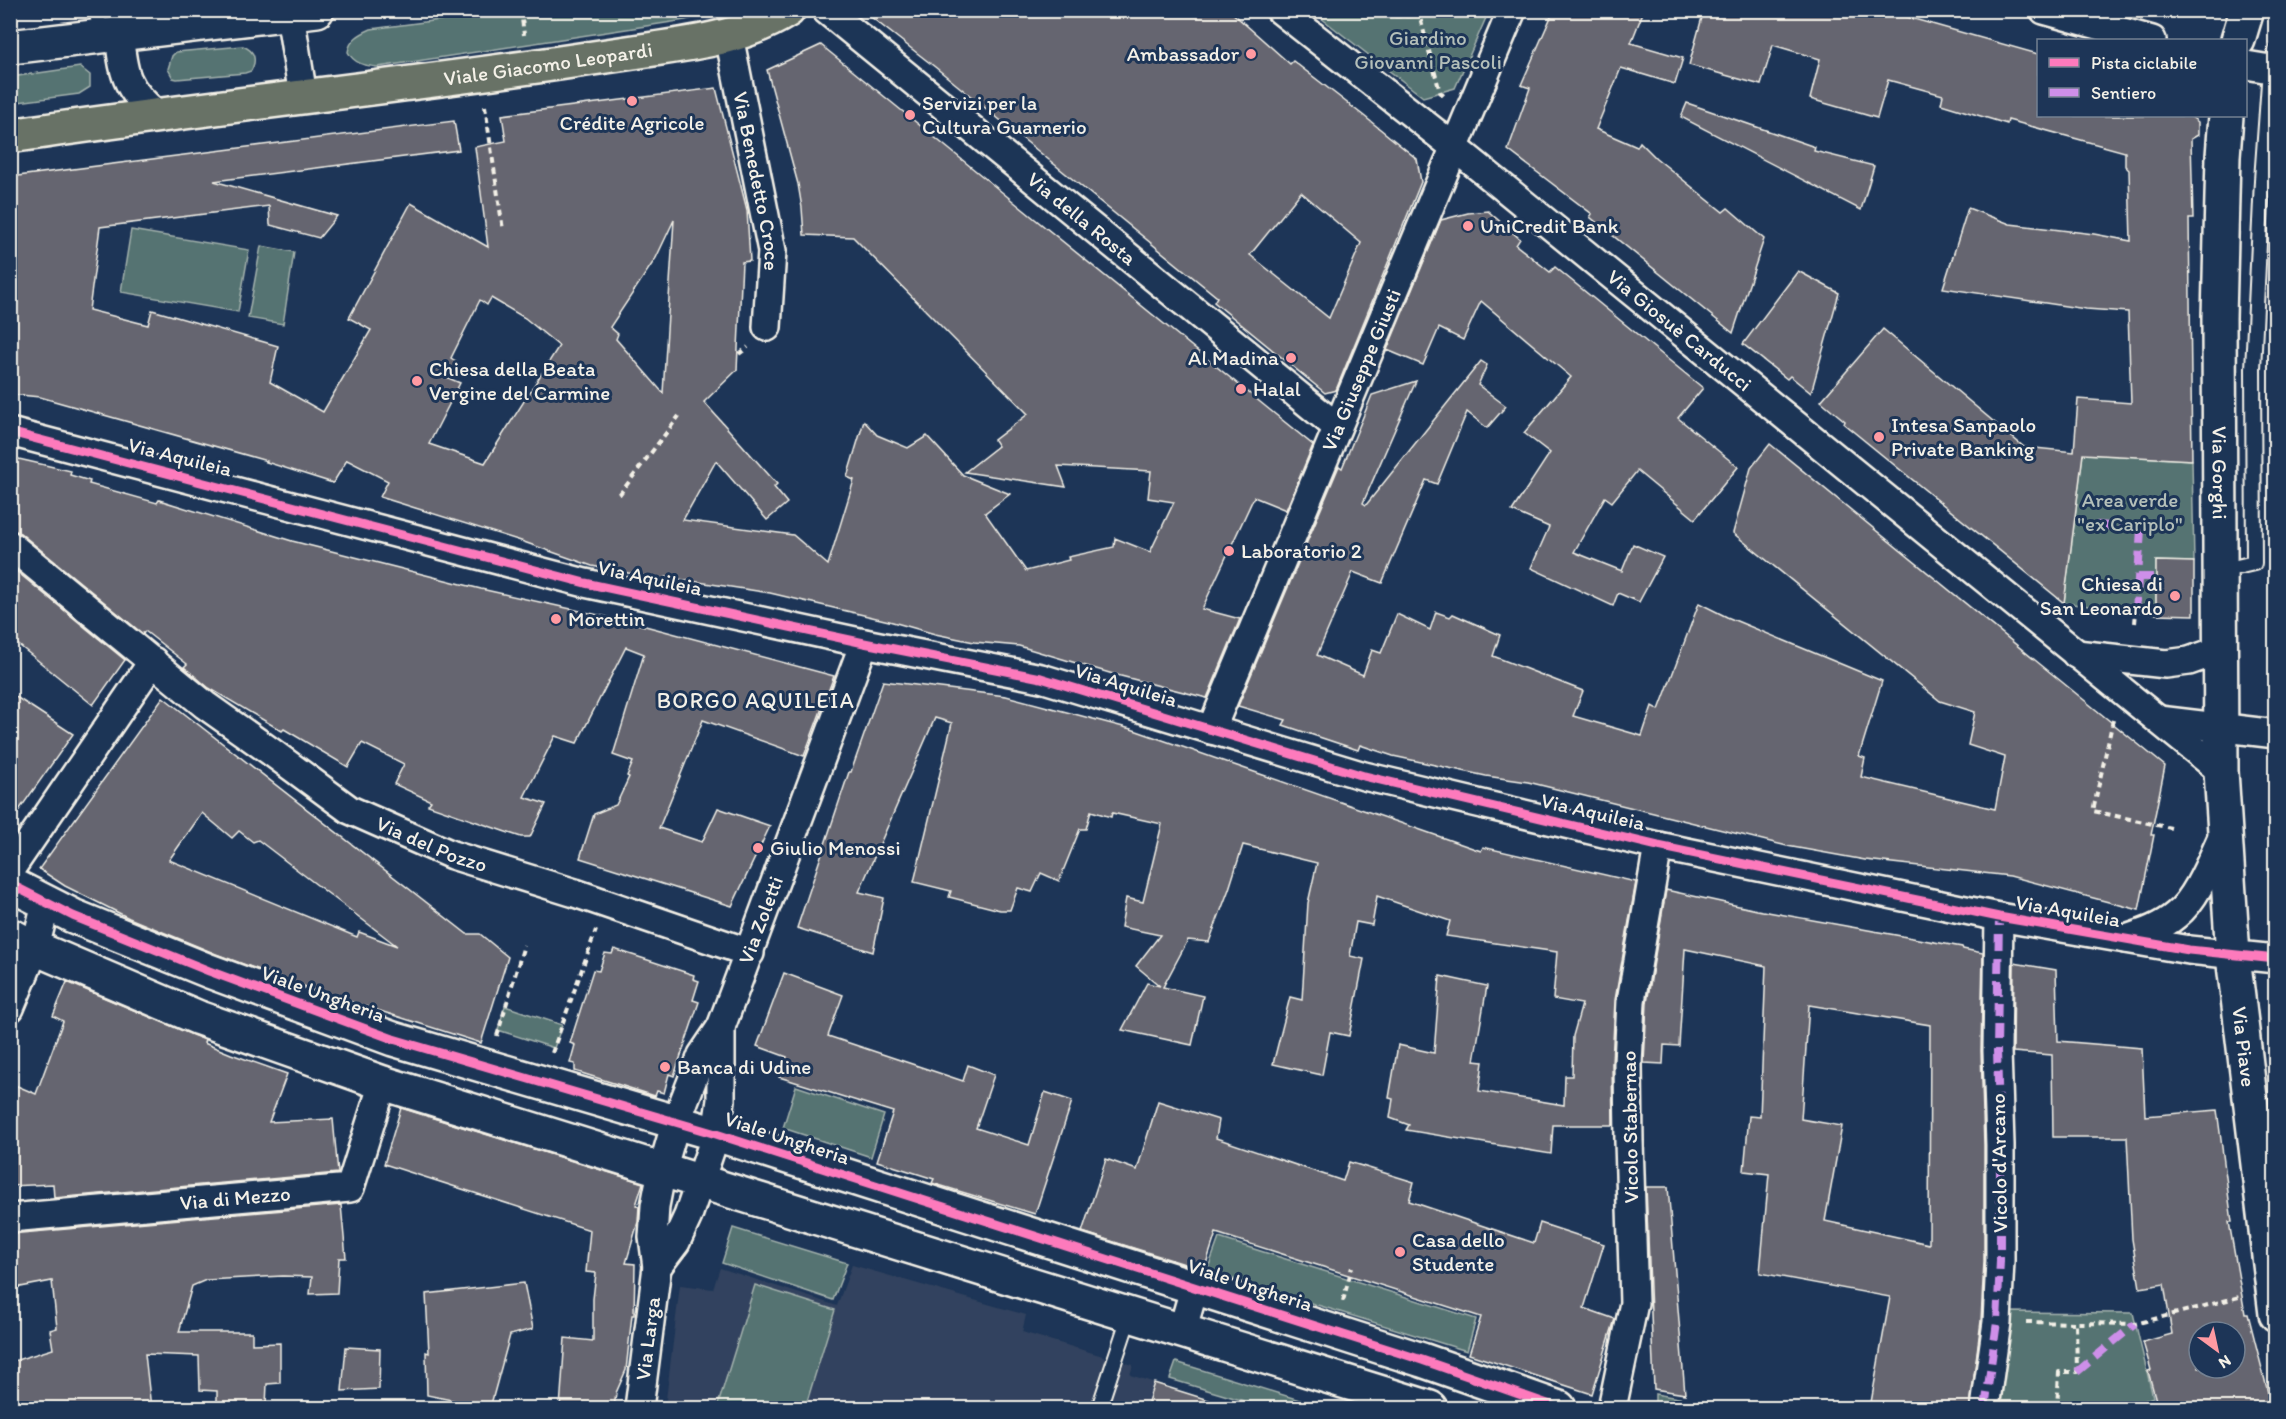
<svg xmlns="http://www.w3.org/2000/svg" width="2286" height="1419" font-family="Itim,sans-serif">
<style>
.built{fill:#33435e}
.green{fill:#547372;stroke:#a4b2ad;stroke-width:1.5}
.building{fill:#65656f;stroke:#f4f1e8;stroke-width:1.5;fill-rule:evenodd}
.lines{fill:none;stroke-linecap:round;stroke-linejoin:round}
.lane-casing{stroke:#f4f1e8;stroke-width:18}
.street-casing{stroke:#f4f1e8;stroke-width:32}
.secondary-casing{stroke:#f4f1e8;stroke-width:38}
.primary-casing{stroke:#f4f1e8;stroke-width:38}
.path{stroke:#f4f1e8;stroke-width:4;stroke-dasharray:6 4.5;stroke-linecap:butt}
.lane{stroke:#1d3557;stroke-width:14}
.street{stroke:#1d3557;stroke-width:27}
.secondary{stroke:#1d3557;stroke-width:33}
.primary{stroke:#687266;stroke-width:33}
.quiet{stroke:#ce8fe9;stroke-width:8;stroke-dasharray:15 8;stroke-linecap:butt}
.cycleway-casing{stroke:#1d3557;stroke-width:13}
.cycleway{stroke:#fd7abc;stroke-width:9}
.poi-dot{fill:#ff9aa2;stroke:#1d3557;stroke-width:2}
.labels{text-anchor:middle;stroke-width:6;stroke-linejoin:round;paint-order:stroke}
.park-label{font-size:21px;fill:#b4bfb9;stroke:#1d3557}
.poi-label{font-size:21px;fill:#f4f1e8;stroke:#1d3557;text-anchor:start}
.street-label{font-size:21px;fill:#f4f1e8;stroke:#1d3557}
.neighbourhood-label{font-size:22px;letter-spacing:1.5px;fill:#f4f1e8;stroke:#1d3557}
</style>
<rect width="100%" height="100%" fill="#1d3557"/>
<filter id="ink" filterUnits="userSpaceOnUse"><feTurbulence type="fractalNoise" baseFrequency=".0167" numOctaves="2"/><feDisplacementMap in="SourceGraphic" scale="12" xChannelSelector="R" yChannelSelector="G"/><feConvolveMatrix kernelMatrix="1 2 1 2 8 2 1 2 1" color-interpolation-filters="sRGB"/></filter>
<g filter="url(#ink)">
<path class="built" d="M852,1265L1026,1315L1022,1332L1133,1365L1130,1375L1235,1408H665L680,1285L713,1289L720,1268L837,1306Z"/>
<g class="green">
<path d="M508,11V10L722,11L685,20L378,67C366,66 354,64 348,52C350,39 360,34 371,29Z"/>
<path d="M1312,11H1489L1455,88L1423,97Z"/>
<path d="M243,46C255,51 257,60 251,71L245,73L177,79L173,78L168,69L172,56L176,52Z"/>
<path d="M80,67L90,75V87L79,94L11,103V77Z"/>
<path d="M131,230L249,250L238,312L121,292Z"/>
<path d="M261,246L294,252L283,324L248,318Z"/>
<path d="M2083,454L2192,460L2194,562L2156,561V614L2064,603Z"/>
<path d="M505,1006L562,1025L554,1048L498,1030Z"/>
<path d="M796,1086L884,1115L871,1157L783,1128Z"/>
<path d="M733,1228L847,1263L833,1300L722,1263Z"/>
<path d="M1219,1238L1476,1319L1467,1351L1207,1271Z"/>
<path d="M755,1285L835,1310L805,1408H717Z"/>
<path d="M2006,1312L2133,1313L2153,1397L2144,1401L2146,1408H1991Z"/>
<path d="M1176,1362L1319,1406L1318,1408H1268L1170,1379Z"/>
<path d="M1655,1394L1695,1401V1408H1655Z"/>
</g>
<g class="building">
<path d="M862,10H1229L1290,64L1293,61L1364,116L1417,159L1421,182L1336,390L1325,393L1214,302L1217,297L935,67ZM1301,192L1361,243L1329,318L1250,255Z"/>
<path d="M1554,10H1644L1631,43L1683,58L1675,84L1621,68L1596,129L1637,147L1640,142L1656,158L1723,212L1728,208L1764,239L1733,333L1590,217L1592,214L1508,150L1530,88L1521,85Z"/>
<path d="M1704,10H1909L1907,17L2038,54V116H2190L2198,122V135L2191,139L2193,219H2189L2192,460L2083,454L2064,603L1844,424L1845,421L1821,401L1883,329L2024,447L2074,452L2078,399L2131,403L2128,312L2086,309L1943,288L1968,208L2010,224L2094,234L2131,241L2129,170L2125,166V152L2008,120L2007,124L1941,104L1943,95L1888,80L1877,118L1810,99L1820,59L1773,45L1761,85L1689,65Z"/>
<path d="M821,45L1313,445L1286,510L1254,497L1202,609L1240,619L1207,698L1113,674L1019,646L974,642L935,634L889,621L770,593L666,577L664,580L592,566L521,541L380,497L388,481L347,460L333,483L266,462L267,461L40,397L10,394V177L454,121L459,150L214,181L337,216L319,238L270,225L269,206L100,227L89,310L148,325L152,310L278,346L270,382L323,412L371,330L349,318L411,203L488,247L475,147L506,141L502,115L716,88L747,210L750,261L742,262L737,370L704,402L777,484L774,487L787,503L767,520L716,461L683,520L793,535L828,565L854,480L847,477L864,421L877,435L908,448L927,436L963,475L1010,494L985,513L1026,571L1069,560L1068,557L1114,547L1115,538L1150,552L1174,502L1148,498L1151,471L1058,466L1066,487L965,472L998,446L994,440L1028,414L853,237L804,235L802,208L798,184L767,70ZM674,220L663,393L616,339L618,334L610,327L656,258ZM491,298L525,318L559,346L485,463L429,444L460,383L448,378L457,362L451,358L480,300L487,305Z"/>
<path d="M1687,103L1815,147L1814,151L1874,166L1861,210L1681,117Z"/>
<path d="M1488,211L1520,239L1516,245L1550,272L1555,267L1703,388L1678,418L1738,467L1695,519L1637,471L1612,502L1605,497L1574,552L1622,571L1633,544L1663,557L1639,602L1618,593L1613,606L1531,568L1549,527L1512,511L1550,453L1524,433L1571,377L1481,301L1463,340L1439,328L1423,365L1387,350L1441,220L1468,213Z"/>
<path d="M1798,271L1839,293L1811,393L1790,376L1787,379L1743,344Z"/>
<path d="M1481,361L1487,365L1478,385L1506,406L1487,428L1467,412L1437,484L1426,480L1382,583L1353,572L1317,655L1363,675L1372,650L1381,653L1397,614L1430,630L1436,612L1450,617L1453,614L1500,635L1493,656L1583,691L1573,716L1642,736L1652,706L1659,710L1699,603L1727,617L1882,681L1859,756L1865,758L1861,777L1995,809L2005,757L1968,745L1975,712L1940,701L1733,533L1751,468L1770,444L2165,766L2151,835H2154L2139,910L2010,876L1865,860L1787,846L1528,782L1486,776L1393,756L1360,745L1358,750L1283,725L1286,720L1238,706L1339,466L1342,468L1372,395L1416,381L1363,503L1366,505Z"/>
<path d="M10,457L71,471L70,475L90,481L89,484L157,503L159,500L292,541L481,589L630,622L834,676L804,756L703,720L659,828L702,842L718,808L770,826L732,906L580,858L594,814L616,805L629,777L627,776L633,762L613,755L644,654L626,647L577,743L555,736L524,797L546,804L530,837H521L503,831L428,805L431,801L394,784L404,764L362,743L348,767L284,729L282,731L209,688L184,667L187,664L145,631L143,634L20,533L10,530Z"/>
<path d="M2156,561L2194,562V615L2156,614Z"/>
<path d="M10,566L125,660L93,705L10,638Z"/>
<path d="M883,681L1006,696L1131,729L1481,851L1483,847L1636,882L1615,1000L1612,1064L1613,1125H1553L1551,1154L1406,1130L1409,1125L1390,1118L1393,1099L1389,1098L1398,1045L1434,1053L1440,976L1487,986L1474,1061L1483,1062L1479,1091L1564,1105L1565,1076H1572L1573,1036L1582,1004L1553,999L1557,952L1446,936L1450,921L1377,896L1372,925L1356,922L1350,956L1364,959L1349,1036L1330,1032L1322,1075L1273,1064L1290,997L1302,1000L1308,903L1317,863L1243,845L1229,889L1209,942L1188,940L1163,987L1203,996L1192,1045L1122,1030L1147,983L1160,986L1136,966L1160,935L1121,927L1126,898L1143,902L1162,824L1112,813L1111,817L1091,811L1086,829H1080L1059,881L1041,873L1032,892L1018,888L1010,910H1000L949,897L951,891L914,882L952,723L935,718L859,892L884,898L873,952L797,928L849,772H851Z"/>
<path d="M10,693L73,734L10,823Z"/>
<path d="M163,697L467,934H480L508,957L481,1043L317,991L216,954L129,918L65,886L39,869ZM202,813L232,838L239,831L253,842L258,840L397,946L359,932L357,937L169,860Z"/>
<path d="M1666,890L1757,910L1962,947L1963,949L1983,953L1981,1051L1984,1145V1261L1981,1321L1970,1408H1870L1890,1297L1760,1273L1769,1174L1744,1171L1749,1116L1760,1117L1766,966L1685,949L1679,1046L1664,1045L1663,1064L1644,1063L1647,1003ZM1809,1005L1930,1025L1929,1244L1825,1221L1842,1126L1801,1119Z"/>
<path d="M614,949L694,975L693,979L699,981L693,1000L699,1002L674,1076L669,1074L664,1093L657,1091L655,1096L575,1071V1064L570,1063L575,1045L570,1043L593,970L599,971L605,953L612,954Z"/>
<path d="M2014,963L2056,970L2058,1041L2142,1048L2145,1116L2217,1110L2232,1222H2229L2245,1314H2248L2272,1408H2158L2148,1371L2151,1370L2143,1342L2172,1334L2164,1284L2140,1288L2132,1239L2127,1137H2053L2052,1055L2013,1052ZM2199,1332H2235V1368H2199Z"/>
<path d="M784,973L843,995L828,1036L963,1081L968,1065L994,1075L976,1128L1029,1145L1045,1092L1072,1101L1035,1214L932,1183L934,1179L877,1161L893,1112L779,1077L787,1057L757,1046Z"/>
<path d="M67,982L205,1040L204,1043L231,1054L287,1074L269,1122L333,1119L338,1173L54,1198L53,1184L10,1186V1083L36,1094L63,1021L53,1016Z"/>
<path d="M1158,1101L1219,1120L1216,1138L1343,1181L1349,1162L1414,1182L1409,1201L1534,1243L1540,1223L1604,1244L1584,1308L1615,1319L1592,1394L1469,1354L1481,1317L1216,1233L1204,1270L1082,1232L1106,1159L1137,1170Z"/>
<path d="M401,1108L643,1183L636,1205L639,1206L638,1222L626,1263L635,1264L634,1315H632L626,1370L616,1393L614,1408H560L565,1338L593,1341V1299L596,1273L586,1272L590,1230L384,1164Z"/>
<path d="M1646,1187H1668L1685,1394L1654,1389Z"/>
<path d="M341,1205L346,1258H339L337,1293L310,1294L312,1277L283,1276L206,1280L192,1286L179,1332H252V1344L280,1343V1383L267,1384L266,1405L217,1404V1391L200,1390L199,1356L145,1354L151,1408H10V1362L53,1349L50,1330L57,1328L52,1281L10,1289V1234Z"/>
<path d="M524,1283L533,1329L510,1335L490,1408L427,1395L426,1352L429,1353L426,1294Z"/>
<path d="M346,1347L380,1349L379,1389L342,1391Z"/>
<path d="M1154,1383L1218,1403V1408H1146Z"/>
</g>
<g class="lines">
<g class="lane-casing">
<g id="lane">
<path d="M97,10L100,35"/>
<path d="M117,10L119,33"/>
<path d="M2220,571L2254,563L2253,369L2262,180L2270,69L2276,51"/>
<path d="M1099,1408L1130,1314"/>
</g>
</g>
<g class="street-casing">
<g id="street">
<path id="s1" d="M826,10L1337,427"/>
<path id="s2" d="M1280,10L1454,147L2221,771"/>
<path d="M2044,10L2152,40"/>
<path d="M290,14L303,96"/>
<path d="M119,33C123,73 125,89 157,114"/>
<path id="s3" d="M729,36L772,251L767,327"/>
<path d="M2246,65L2276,70"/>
<path d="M10,432L585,583L864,643L1041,678L1364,776L1658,846L1999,917L2189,950L2276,959"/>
<path id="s4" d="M10,545L205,705L270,751L350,810L452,855L575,893L750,953"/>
<path d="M2076,654L2166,664L2189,661L2220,650"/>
<path d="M2159,720L2276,734"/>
<path id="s5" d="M1211,730L1512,10"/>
<path d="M10,870L153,661"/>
<path d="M2126,939C2144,933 2162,927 2176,915C2198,898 2213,856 2225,831"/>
<path d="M10,1008L35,948L46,903"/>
<path id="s6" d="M10,1218L350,1188L383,1083"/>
<path d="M657,1267L676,1242L688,1216L716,1134L721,1100V1027"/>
<path d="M1182,1331L1195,1286"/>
<path id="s7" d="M639,1408L657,1267L653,1237L655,1206L662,1170L676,1122L702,1055L721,1027L864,643"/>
<path d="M1612,1408L1634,1303L1629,1141L1628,1064L1631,1001L1658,846"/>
<path d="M1985,1408L1997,1322L2000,1261V1145L1997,1051L1999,917"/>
</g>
</g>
<g class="secondary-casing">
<g id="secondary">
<path d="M2238,40L2247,10"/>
<path d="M10,47L317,10"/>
<path id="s8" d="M2226,116L2223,156L2219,318L2221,771L2233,956L2276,1314"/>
<path d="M10,884L73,916L209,971L393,1039L716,1134L1422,1360L1559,1408"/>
<path d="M10,935L35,948L199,1018L383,1083L1430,1408"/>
</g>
</g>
<g class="primary-casing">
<g id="primary">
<path id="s9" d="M10,136C193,109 377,89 559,63C591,58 622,54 654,49C701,42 747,36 788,10"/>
</g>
</g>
<g class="path">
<path d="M521,10L524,35"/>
<path d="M1364,10C1384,16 1408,20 1427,10"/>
<path d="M1418,10L1440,92L1445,97"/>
<path d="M485,106L503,230"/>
<path d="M739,354L748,347"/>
<path d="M619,495L679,416"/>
<path d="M2135,623L2136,612"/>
<path d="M2113,720L2093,811L2171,828"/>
<path d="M497,1036L524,945"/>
<path d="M552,1053L596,930"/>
<path d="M1343,1301L1352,1267"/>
<path d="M2026,1322L2135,1324L2243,1296"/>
<path d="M2057,1408L2059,1372H2077L2076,1323"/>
</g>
<use href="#lane" class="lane"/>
<use href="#street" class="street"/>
<use href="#secondary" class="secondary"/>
<use href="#primary" class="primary"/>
<g class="quiet">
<path d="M2096,525L2141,528L2136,612"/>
<path d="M2138,577H2156"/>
<path d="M2077,1372L2135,1324"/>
<path d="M1985,1408L1997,1322L2000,1261V1145L1997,1051L1999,917"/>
</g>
<g class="cycleway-casing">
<g id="cycleway">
<path d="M10,432L585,583L864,643L1041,678L1364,776L1658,846L1999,917L2189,950L2276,959"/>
<path d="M10,884L73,916L209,971L393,1039L716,1134L1422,1360L1559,1408"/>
</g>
</g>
<use href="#cycleway" class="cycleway"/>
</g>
</g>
<g class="poi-dot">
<circle cx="1251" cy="54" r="6"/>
<circle cx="632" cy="101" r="6"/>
<circle cx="910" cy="115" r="6"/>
<circle cx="1468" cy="226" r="6"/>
<circle cx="1291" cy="358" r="6"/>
<circle cx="417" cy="381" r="6"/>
<circle cx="1241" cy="389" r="6"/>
<circle cx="1879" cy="437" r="6"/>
<circle cx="1229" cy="551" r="6"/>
<circle cx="2175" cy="596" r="6"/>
<circle cx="556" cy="619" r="6"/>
<circle cx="758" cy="848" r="6"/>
<circle cx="665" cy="1067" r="6"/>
<circle cx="1400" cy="1252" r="6"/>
</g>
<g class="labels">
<g class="park-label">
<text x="1428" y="45">Giardino<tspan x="1428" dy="24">Giovanni Pascoli</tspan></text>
<text x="2130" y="507">Area verde<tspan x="2130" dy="24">"ex Cariplo"</tspan></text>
</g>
<g class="poi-label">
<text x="1239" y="61" text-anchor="end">Ambassador</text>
<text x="922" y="110">Servizi per la<tspan x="922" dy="24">Cultura Guarnerio</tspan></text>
<text x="632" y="130" text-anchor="middle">Crédite Agricole</text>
<text x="1480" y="233">UniCredit Bank</text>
<text x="1279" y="365" text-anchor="end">Al Madina</text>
<text x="429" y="376">Chiesa della Beata<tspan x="429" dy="24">Vergine del Carmine</tspan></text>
<text x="1253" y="396">Halal</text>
<text x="1891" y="432">Intesa Sanpaolo<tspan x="1891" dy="24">Private Banking</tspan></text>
<text x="1241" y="558">Laboratorio 2</text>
<text x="2163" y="591" text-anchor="end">Chiesa di<tspan x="2163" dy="24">San Leonardo</tspan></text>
<text x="568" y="626">Morettin</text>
<text x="770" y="855">Giulio Menossi</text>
<text x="677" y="1074">Banca di Udine</text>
<text x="1412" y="1247">Casa dello<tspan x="1412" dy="24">Studente</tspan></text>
</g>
<g class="street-label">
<text dy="7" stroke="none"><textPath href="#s9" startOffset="543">Viale Giacomo Leopardi</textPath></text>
<text dy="7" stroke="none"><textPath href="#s3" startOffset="148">Via Benedetto Croce</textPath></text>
<text dy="7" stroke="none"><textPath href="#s1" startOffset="330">Via della Rosta</textPath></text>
<text dy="7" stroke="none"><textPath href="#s2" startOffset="512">Via Giosuè Carducci</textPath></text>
<text dy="7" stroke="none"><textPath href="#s5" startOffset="390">Via Giuseppe Giusti</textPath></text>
<text transform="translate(180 457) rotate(14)" y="7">Via Aquileia</text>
<text dy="7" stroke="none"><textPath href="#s8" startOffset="357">Via Gorghi</textPath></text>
<text transform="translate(650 578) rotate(12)" y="7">Via Aquileia</text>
<text transform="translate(1126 685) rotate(17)" y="7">Via Aquileia</text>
<text transform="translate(1593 812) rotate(13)" y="7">Via Aquileia</text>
<text dy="7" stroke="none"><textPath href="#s4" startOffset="520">Via del Pozzo</textPath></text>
<text transform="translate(2068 911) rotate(10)" y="7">Via Aquileia</text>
<text dy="7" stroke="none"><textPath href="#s7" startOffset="510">Via Zoletti</textPath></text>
<text transform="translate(323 994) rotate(20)" y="7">Viale Ungheria</text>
<text dy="7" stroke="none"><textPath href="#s8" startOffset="932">Via Piave</textPath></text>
<text transform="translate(1630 1127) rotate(-91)" y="7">Vicolo Stabernao</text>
<text transform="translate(787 1138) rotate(18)" y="7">Viale Ungheria</text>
<text transform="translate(1999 1163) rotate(-91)" y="7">Vicolo d'Arcano</text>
<text dy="7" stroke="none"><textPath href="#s6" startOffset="226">Via di Mezzo</textPath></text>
<text transform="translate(1250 1285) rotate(18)" y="7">Viale Ungheria</text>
<text dy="7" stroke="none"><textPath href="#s7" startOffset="70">Via Larga</textPath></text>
</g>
<g class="neighbourhood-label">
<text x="756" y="708">BORGO AQUILEIA</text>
</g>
</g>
<rect width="2286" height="1419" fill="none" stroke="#1d3557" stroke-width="36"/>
<rect x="18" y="18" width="2250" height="1383" fill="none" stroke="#f4f1e8" stroke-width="2" filter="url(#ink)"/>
<rect x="2037" y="39" width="210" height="78" fill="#1d3557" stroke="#738091" stroke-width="1.5"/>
<rect x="2049" y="58" width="30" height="9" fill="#fd7abc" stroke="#738091" stroke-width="1.5"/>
<text x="2091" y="69" font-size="18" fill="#f4f1e8">Pista ciclabile</text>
<rect x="2049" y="88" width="30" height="9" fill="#ce8fe9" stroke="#738091" stroke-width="1.5"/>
<text x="2091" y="99" font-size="18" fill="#f4f1e8">Sentiero</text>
<g transform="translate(2217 1350) rotate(147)"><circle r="28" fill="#1d3557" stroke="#738091" stroke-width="1.5"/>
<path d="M0-4.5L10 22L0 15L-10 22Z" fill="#ff9aa2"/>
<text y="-9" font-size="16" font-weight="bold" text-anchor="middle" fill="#f4f1e8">N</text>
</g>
</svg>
